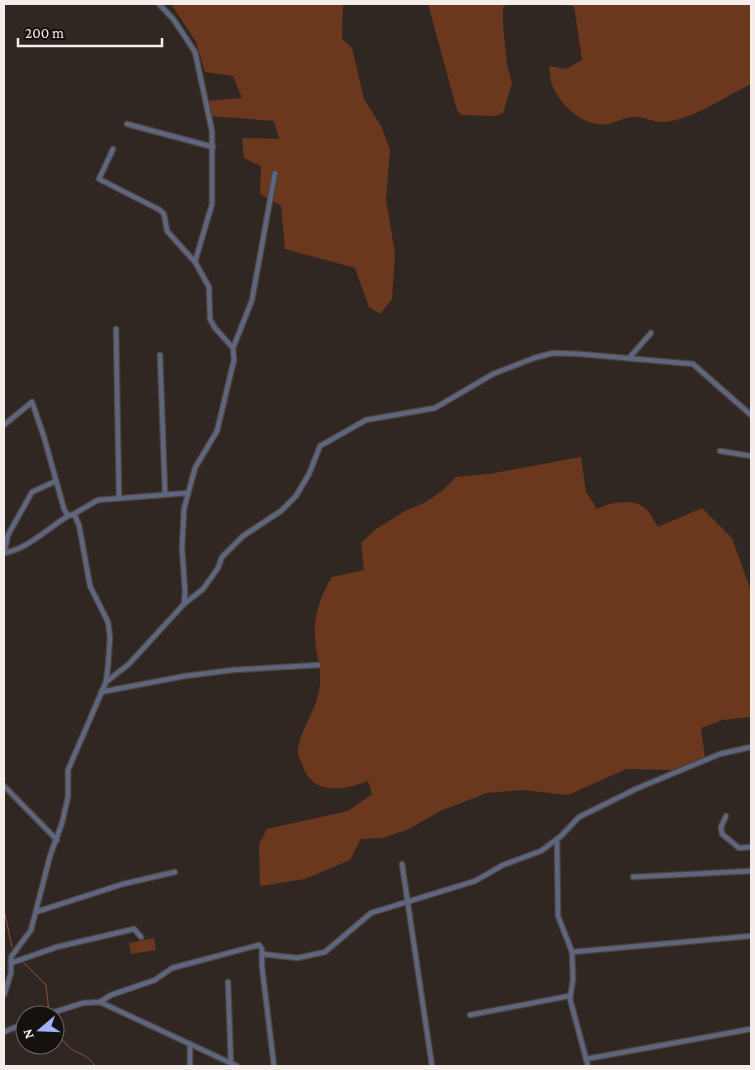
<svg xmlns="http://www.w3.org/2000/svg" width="755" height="1070" font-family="'Crimson Pro',serif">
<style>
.green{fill:#6b381e}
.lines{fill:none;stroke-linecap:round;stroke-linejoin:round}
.stream{stroke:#8f5234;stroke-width:1}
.minor-casing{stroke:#4c433e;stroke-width:7}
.minor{stroke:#5e667f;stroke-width:4.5}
</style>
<rect width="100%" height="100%" fill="#312722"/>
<g class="green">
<path d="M171,4H343L342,39L352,48L364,99L381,126L390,150L386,199L395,254L392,299L380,314L369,307L355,268L285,249L281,206L260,194L261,166L244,158L242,138L279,139L274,121L210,116L207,101L242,98L233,76L205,72L196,42Z"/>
<path d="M428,4H507L503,8V25L507,65L512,83L503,113L495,116L461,115L457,110Z"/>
<path d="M556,4H751V84C726,96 692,120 664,122C654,123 644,116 634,117C625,117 617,122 608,124C586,128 563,108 554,89C550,83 550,73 549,66L566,69L582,60L574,6Z"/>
<path d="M581,457L586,492L597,509C609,503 631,498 644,507C650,512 654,521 658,527L702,508L732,538L751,591V717L722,720L701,728L705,757L672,770L626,769L568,795L523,790L487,793L440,811L409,829L383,838L361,839L350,860L305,879L260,886L259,844L267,829L348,811L372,794L368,781C345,790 314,796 303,767C301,761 297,754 298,749C301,728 316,711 319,691C323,672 316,656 315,638C313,617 321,594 332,577L364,570L361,543L376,529L405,511L426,502L442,491L456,477L489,474Z"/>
<path d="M154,938L156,950L131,954L129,943Z"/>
</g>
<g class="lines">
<g class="stream">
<path d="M4,910L12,947"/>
<path d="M22,961L46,985L49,1012"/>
<path d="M55,1028C60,1036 65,1045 73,1050C82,1055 89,1056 95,1066"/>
</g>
<g class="minor-casing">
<g id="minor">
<path d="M127,124L213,147"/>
<path d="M113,149L99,179L160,210L164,214L167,231L195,262"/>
<path d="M116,329L119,497"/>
<path d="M233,348L252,300L275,173"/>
<path d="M160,355L165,494"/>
<path d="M629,358L651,333"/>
<path d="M4,425L32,402L44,437L64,509L68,516L74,514L79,525L90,586L108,622L110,637L108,666L106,682L68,770V797L62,823L50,856L31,930L11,957V973L4,995"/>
<path d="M720,451L751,456"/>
<path d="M56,481L32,492L8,535L4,553C28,549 48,528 68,516"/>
<path d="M74,514L98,500L188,493"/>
<path d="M184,604L203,589L218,568L222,557L243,536L281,511L296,496L309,474L320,446L366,420L435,408L493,374L534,358L553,353L580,354L693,364L751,415"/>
<path d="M106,682L129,664L184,604L185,591L182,548L184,509L195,468L217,431L234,360L233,348L215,328L210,319L209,287L195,262L212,204V131L195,52L174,20L159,4"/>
<path d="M101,692L185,676L233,670L318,665"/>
<path d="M4,786L57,840"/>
<path d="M726,816L721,827L722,834L739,848L751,847"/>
<path d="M557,840L558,916L572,952L573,979L570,999L588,1066"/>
<path d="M402,864L432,1066"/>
<path d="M633,877L751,871"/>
<path d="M36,912L123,884L175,872"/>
<path d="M572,952L751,936"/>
<path d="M262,954L297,958L325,952L371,913L475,881L503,865L541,851L561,836L579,817L638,788L720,754L751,747"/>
<path d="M11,963L57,947L134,929L141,937"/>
<path d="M228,982L231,1064"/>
<path d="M100,1002L237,1066"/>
<path d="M45,1015L83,1003L100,1002L111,995L155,980L172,968L259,945L262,949V967L274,1066"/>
<path d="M470,1015L569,996"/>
<path d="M4,1032L25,1023"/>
<path d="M190,1044V1066"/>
<path d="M586,1059L751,1029"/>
</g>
</g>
<use href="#minor" class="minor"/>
</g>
<rect width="755" height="1070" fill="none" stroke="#f4edea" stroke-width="10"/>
<g transform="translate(40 1030) rotate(251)"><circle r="24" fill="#15110f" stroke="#6e6967"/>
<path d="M0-4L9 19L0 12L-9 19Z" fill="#9fb3fd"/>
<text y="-8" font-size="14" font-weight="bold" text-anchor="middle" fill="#f4edea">N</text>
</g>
<path d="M18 38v8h144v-8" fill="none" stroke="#f4edea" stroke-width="2.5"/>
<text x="25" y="38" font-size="15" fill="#f4edea" stroke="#15110f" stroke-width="4" paint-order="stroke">200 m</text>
</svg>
